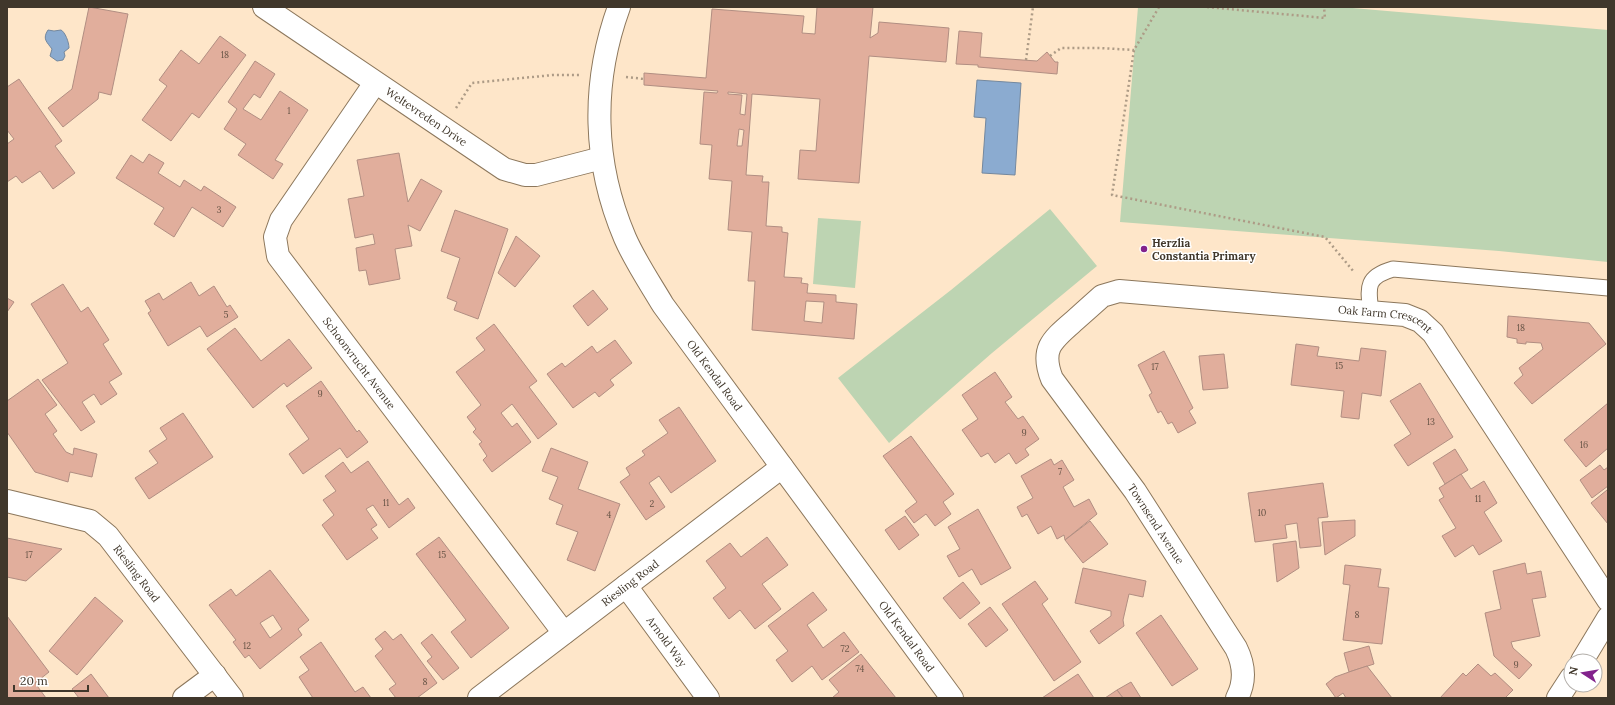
<svg xmlns="http://www.w3.org/2000/svg" width="1615" height="705" font-family="Lora,serif">
<style>
.green{fill:#bdd4b2}
.water{fill:#8babd0;stroke:#74889e}
.building{fill:#e1ae9c;stroke:#b18e82;fill-rule:evenodd}
.lines{fill:none;stroke-linecap:round;stroke-linejoin:round}
.service-casing{stroke:#8c775c;stroke-width:17}
.minor-casing{stroke:#8c775c;stroke-width:24}
.path{stroke:#ad9b86;stroke-width:2.5;stroke-dasharray:2 3;stroke-linecap:butt}
.service{stroke:#fff;stroke-width:15}
.minor{stroke:#fff;stroke-width:22}
.poi-dot{fill:#82228c;stroke:#fff;stroke-width:1.5}
.labels{text-anchor:middle;stroke-width:3;stroke-linejoin:round;paint-order:stroke}
.number-label{font-size:9px;fill:#685547}
.street-label{font-size:11px;fill:#40372b;stroke:#fff}
.poi-label{font-size:11px;font-weight:bold;fill:#40372b;stroke:#fff;text-anchor:start}
</style>
<rect width="100%" height="100%" fill="#fee6c9"/>
<g class="green">
<path d="M1138,7H1341L1608,30V262L1499,251L1120,222Z"/>
<path d="M1050,209L1097,266L992,353L889,443L838,378L951,290Z"/>
<path d="M818,218L861,221L855,288L813,284Z"/>
</g>
<g class="water">
<path d="M48,30L54,31L61,30C65,32 69,42 69,48L64,52L65,56L63,60L57,61L50,56L52,49C47,42 42,39 48,30Z"/>
<path d="M977,80L1021,83L1015,175L982,173L986,118L974,117Z"/>
</g>
<g class="building">
<path d="M89,7L128,14L111,95L99,92L98,99L63,127L48,108L72,89Z"/>
<path d="M817,7H873L870,38L878,33L879,22L949,28L946,62L869,56L859,183L798,179L800,150L816,151L820,99L752,94L746,175L763,176L762,182H769L766,226L782,227V232L788,233L784,277L802,278L801,283L808,284L807,293L836,295V302L857,304L854,339L752,330L755,281H748L752,232L728,230L732,181L709,179L712,145L700,144L704,92L717,93L718,91L644,85V73L706,78L712,9L804,16L802,33L815,34ZM728,92L747,94L745,115L740,114L742,95L728,94ZM739,129L744,130L742,146H737ZM806,301L824,302L822,323L804,321Z"/>
<path d="M959,31L982,33L980,57L1037,61L1047,52L1055,62H1058L1057,74L978,67V65L956,64Z"/>
<path d="M220,36L246,55L199,118L192,113L171,141L142,120L167,86L159,80L181,50L199,64Z"/>
<path d="M255,61L275,74L260,98L254,94L243,109L261,120L280,91L308,110L275,160L283,164L273,179L238,155L246,144L224,129L237,109L228,102Z"/>
<path d="M19,79L62,141L55,146L75,173L53,189L40,171L22,183L16,176L7,182V144L14,139L7,130V87Z"/>
<path d="M399,153L408,202L421,179L442,191L420,231L408,225L412,246L395,249L400,279L369,285L366,270L359,271L356,248L375,244L373,234L355,238L348,199L364,196L357,160Z"/>
<path d="M149,154L164,163L158,173L180,187L184,180L201,191L204,186L236,207L223,227L192,207L174,237L154,224L164,208L116,178L131,155L143,163Z"/>
<path d="M455,210L508,229L478,319L454,310L457,302L447,298L460,258L441,251Z"/>
<path d="M516,236L540,256L515,287L498,273Z"/>
<path d="M191,282L199,296L214,286L227,307L230,305L238,317L207,337L200,326L168,346L148,313L151,311L145,301L159,293L163,300Z"/>
<path d="M63,284L81,312L88,307L109,340L103,344L122,374L109,382L117,394L101,405L94,394L82,402L95,422L81,431L42,380L68,363L31,304Z"/>
<path d="M593,290L608,309L588,326L573,306Z"/>
<path d="M7,298L14,302L7,312Z"/>
<path d="M1508,316L1589,323L1606,344L1532,404L1514,383L1523,375L1519,368L1543,349L1541,343L1526,342V344L1517,343V339L1507,337Z"/>
<path d="M494,324L537,381L529,387L557,424L538,439L512,404L501,413L512,427L517,423L531,442L492,472L483,460L487,456L479,444L482,442L473,432L476,429L467,417L481,405L456,372L485,350L476,338Z"/>
<path d="M235,328L261,361L289,339L312,368L287,387L284,383L253,408L207,349Z"/>
<path d="M615,340L632,363L610,380L614,385L599,397L595,392L573,408L547,374L562,363L565,367L592,346L597,353Z"/>
<path d="M1296,344L1319,347L1317,356L1359,361L1361,348L1386,351L1381,396L1362,393L1359,419L1341,417L1344,391L1291,385Z"/>
<path d="M1164,351L1193,408L1189,411L1196,423L1178,433L1172,422L1168,424L1161,411L1158,413L1149,395L1152,393L1138,365Z"/>
<path d="M1224,354L1228,388L1203,390L1199,356Z"/>
<path d="M995,372L1012,397L1005,402L1018,419L1023,416L1039,439L1025,449L1029,455L1016,464L1009,453L995,463L988,453L981,457L962,430L978,419L962,395Z"/>
<path d="M38,379L57,405L45,414L57,431L53,434L66,452L73,455L74,448L97,454L92,477L70,472L68,482L35,472L7,432V401Z"/>
<path d="M321,381L357,432L359,430L368,442L347,458L340,448L303,474L289,454L309,439L286,406Z"/>
<path d="M1420,383L1453,437L1408,466L1394,445L1411,434L1390,401Z"/>
<path d="M1608,403V448L1586,467L1564,440Z"/>
<path d="M679,407L716,461L671,493L659,476L649,483L665,507L646,520L620,482L630,475L626,468L645,455L642,451L668,433L659,420Z"/>
<path d="M183,413L213,457L149,499L135,478L158,463L149,451L167,439L160,428Z"/>
<path d="M911,436L954,494L943,502L951,514L935,526L926,514L914,523L905,511L917,502L883,456Z"/>
<path d="M551,448L588,462L578,489L620,504L595,571L567,560L578,532L556,524L563,505L549,499L558,477L542,471Z"/>
<path d="M1455,449L1468,470L1445,484L1433,463Z"/>
<path d="M1051,459L1054,465L1062,460L1074,480L1063,487L1074,507L1089,499L1097,514L1065,540L1064,535L1057,539L1051,526L1038,534L1027,514L1022,517L1017,507L1033,498L1021,476Z"/>
<path d="M368,461L399,505L408,498L415,508L389,528L373,505L366,509L377,525L371,529L378,538L347,560L322,525L334,515L323,500L336,491L325,476L343,462L351,473Z"/>
<path d="M1600,465L1604,470L1608,467V486L1592,498L1580,480Z"/>
<path d="M1461,474L1471,489L1484,481L1497,503L1484,512L1502,541L1479,555L1473,545L1455,557L1442,536L1456,528L1439,500L1444,497L1439,488Z"/>
<path d="M1323,483L1328,517L1318,518L1321,546L1300,548L1297,523L1285,525L1287,538L1255,542L1248,493Z"/>
<path d="M1607,490L1608,491V524L1591,503Z"/>
<path d="M978,509L1011,568L981,585L972,569L959,577L947,556L960,549L948,527Z"/>
<path d="M905,516L919,535L899,550L885,530Z"/>
<path d="M1355,520V536L1325,555L1322,522Z"/>
<path d="M1090,521L1108,544L1083,563L1065,540Z"/>
<path d="M439,537L509,628L471,658L451,632L466,620L416,554Z"/>
<path d="M767,537L788,565L762,584L781,609L755,629L740,610L729,619L713,598L726,588L706,561L730,543L741,557Z"/>
<path d="M7,538L62,549L26,581L7,577Z"/>
<path d="M1296,541L1299,568L1277,582L1273,544Z"/>
<path d="M1525,563L1527,574L1541,571L1546,597L1532,599L1540,636L1511,642L1513,648L1532,665L1519,679L1494,656L1485,613L1501,609L1493,571Z"/>
<path d="M1345,565L1381,569L1378,587L1389,588L1382,644L1343,640L1350,585L1343,584Z"/>
<path d="M1083,568L1146,581L1143,597L1129,594L1123,620L1124,626L1099,644L1090,631L1111,616V611L1075,603Z"/>
<path d="M270,570L309,620L298,629L302,635L260,669L249,655L245,658L233,642L236,640L209,605L231,589L236,596ZM273,615L282,629L270,638L260,623Z"/>
<path d="M1035,581L1048,599L1042,604L1081,662L1054,681L1002,604Z"/>
<path d="M963,582L980,603L960,619L943,598Z"/>
<path d="M813,592L827,610L807,625L823,648L844,632L859,652L822,680L812,666L792,682L776,660L788,651L768,626Z"/>
<path d="M95,597L123,621L77,675L49,651Z"/>
<path d="M990,607L1008,630L986,647L968,624Z"/>
<path d="M1161,615L1198,669L1172,686L1136,633Z"/>
<path d="M7,616L49,672L35,683L46,698H7Z"/>
<path d="M385,631L393,640L401,634L437,683L417,698H396L389,689L396,684L375,656L383,649L375,639Z"/>
<path d="M432,634L459,668L443,680L427,661L432,657L421,643Z"/>
<path d="M321,642L355,692L363,687L371,698H313L299,677L309,670L300,657Z"/>
<path d="M1369,646L1374,664L1349,672L1344,653Z"/>
<path d="M861,654L896,698H832L839,692L829,680Z"/>
<path d="M1478,664L1491,676L1495,673L1513,690L1505,698H1440L1463,673L1466,676Z"/>
<path d="M1367,666L1392,698H1346L1343,693L1336,698L1326,684L1335,677L1349,672Z"/>
<path d="M91,674L109,698H79L72,689Z"/>
<path d="M1078,674L1094,698H1042Z"/>
<path d="M1131,682L1141,698H1123L1117,690Z"/>
<path d="M1117,690L1123,698H1105Z"/>
</g>
<g class="lines">
<g class="service-casing">
<path id="service" d="M1371,312C1368,288 1365,277 1393,269L1608,288"/>
</g>
<g class="minor-casing">
<g id="minor">
<path id="s1" d="M264,7L504,169L525,175H536L602,158"/>
<path id="s2" d="M619,7C591,84 593,163 625,238C635,261 650,283 663,305L952,698"/>
<path id="s3" d="M375,83L281,220L275,237L278,256L564,633"/>
<path id="s4" d="M7,501L90,521L108,536L232,698"/>
<path id="s5" d="M626,586L708,698"/>
<path d="M1582,661L1608,618"/>
<path d="M184,698L215,675"/>
<path id="s6" d="M479,698L782,467"/>
<path id="s7" d="M1237,698C1246,681 1244,664 1236,648L1135,491L1052,379C1040,349 1052,340 1074,321C1083,313 1093,304 1102,296L1119,291L1405,315L1420,321L1433,333L1608,600"/>
<path d="M1558,698L1571,678"/>
</g>
</g>
<g class="path">
<path d="M1159,7L1134,50L1112,195L1325,237L1354,272"/>
<path d="M1207,7L1325,18L1324,7"/>
<path d="M1050,56L1061,48H1100L1134,50"/>
<path d="M1026,60L1033,7"/>
<path d="M626,77L644,79"/>
<path d="M456,108L472,83L553,75H579"/>
</g>
<use href="#service" class="service"/>
<use href="#minor" class="minor"/>
</g>
<circle class="poi-dot" cx="1144" cy="249" r="4"/>
<g class="labels">
<g class="number-label">
<text x="225" y="58">18</text>
<text x="289" y="114">1</text>
<text x="219" y="213">3</text>
<text x="226" y="318">5</text>
<text x="1521" y="331">18</text>
<text x="1339" y="369">15</text>
<text x="1155" y="370">17</text>
<text x="320" y="397">9</text>
<text x="1431" y="425">13</text>
<text x="1024" y="436">9</text>
<text x="1584" y="448">16</text>
<text x="1060" y="475">7</text>
<text x="1478" y="502">11</text>
<text x="386" y="506">11</text>
<text x="652" y="507">2</text>
<text x="1262" y="516">10</text>
<text x="609" y="518">4</text>
<text x="29" y="558">17</text>
<text x="442" y="558">15</text>
<text x="1357" y="618">8</text>
<text x="247" y="649">12</text>
<text x="845" y="652">72</text>
<text x="1516" y="668">9</text>
<text x="860" y="672">74</text>
<text x="425" y="685">8</text>
</g>
<g class="street-label">
<text dy="4" stroke="none"><textPath href="#s1" startOffset="196">Weltevreden Drive</textPath></text>
<text dy="4" stroke="none"><textPath href="#s7" startOffset="771">Oak Farm Crescent</textPath></text>
<text dy="4" stroke="none"><textPath href="#s3" startOffset="338">Schoonvrucht Avenue</textPath></text>
<text dy="4" stroke="none"><textPath href="#s2" startOffset="401">Old Kendal Road</textPath></text>
<text transform="translate(1156 524) rotate(57)" y="4">Townsend Avenue</text>
<text dy="4" stroke="none"><textPath href="#s4" startOffset="156">Riesling Road</textPath></text>
<text dy="4" stroke="none"><textPath href="#s6" startOffset="190">Riesling Road</textPath></text>
<text dy="4" stroke="none"><textPath href="#s2" startOffset="725">Old Kendal Road</textPath></text>
<text dy="4" stroke="none"><textPath href="#s5" startOffset="69">Arnold Way</textPath></text>
</g>
<g class="poi-label">
<text x="1152" y="247">Herzlia<tspan x="1152" dy="13">Constantia Primary</tspan></text>
</g>
</g>
<rect width="1615" height="705" fill="none" stroke="#40372b" stroke-width="16"/>
<g transform="translate(1583 673) rotate(282)"><circle r="19" fill="#ffffff" stroke="#b3afaa"/>
<path d="M0-3L7 15L0 10L-7 15Z" fill="#82228c"/>
<text y="-6" font-size="11" font-weight="bold" text-anchor="middle" fill="#40372b">N</text>
</g>
<path d="M14 685v6h74v-6" fill="none" stroke="#40372b" stroke-width="2"/>
<text x="20" y="685" font-size="12" fill="#40372b" stroke="#ffffff" stroke-width="3" paint-order="stroke">20 m</text>
</svg>
